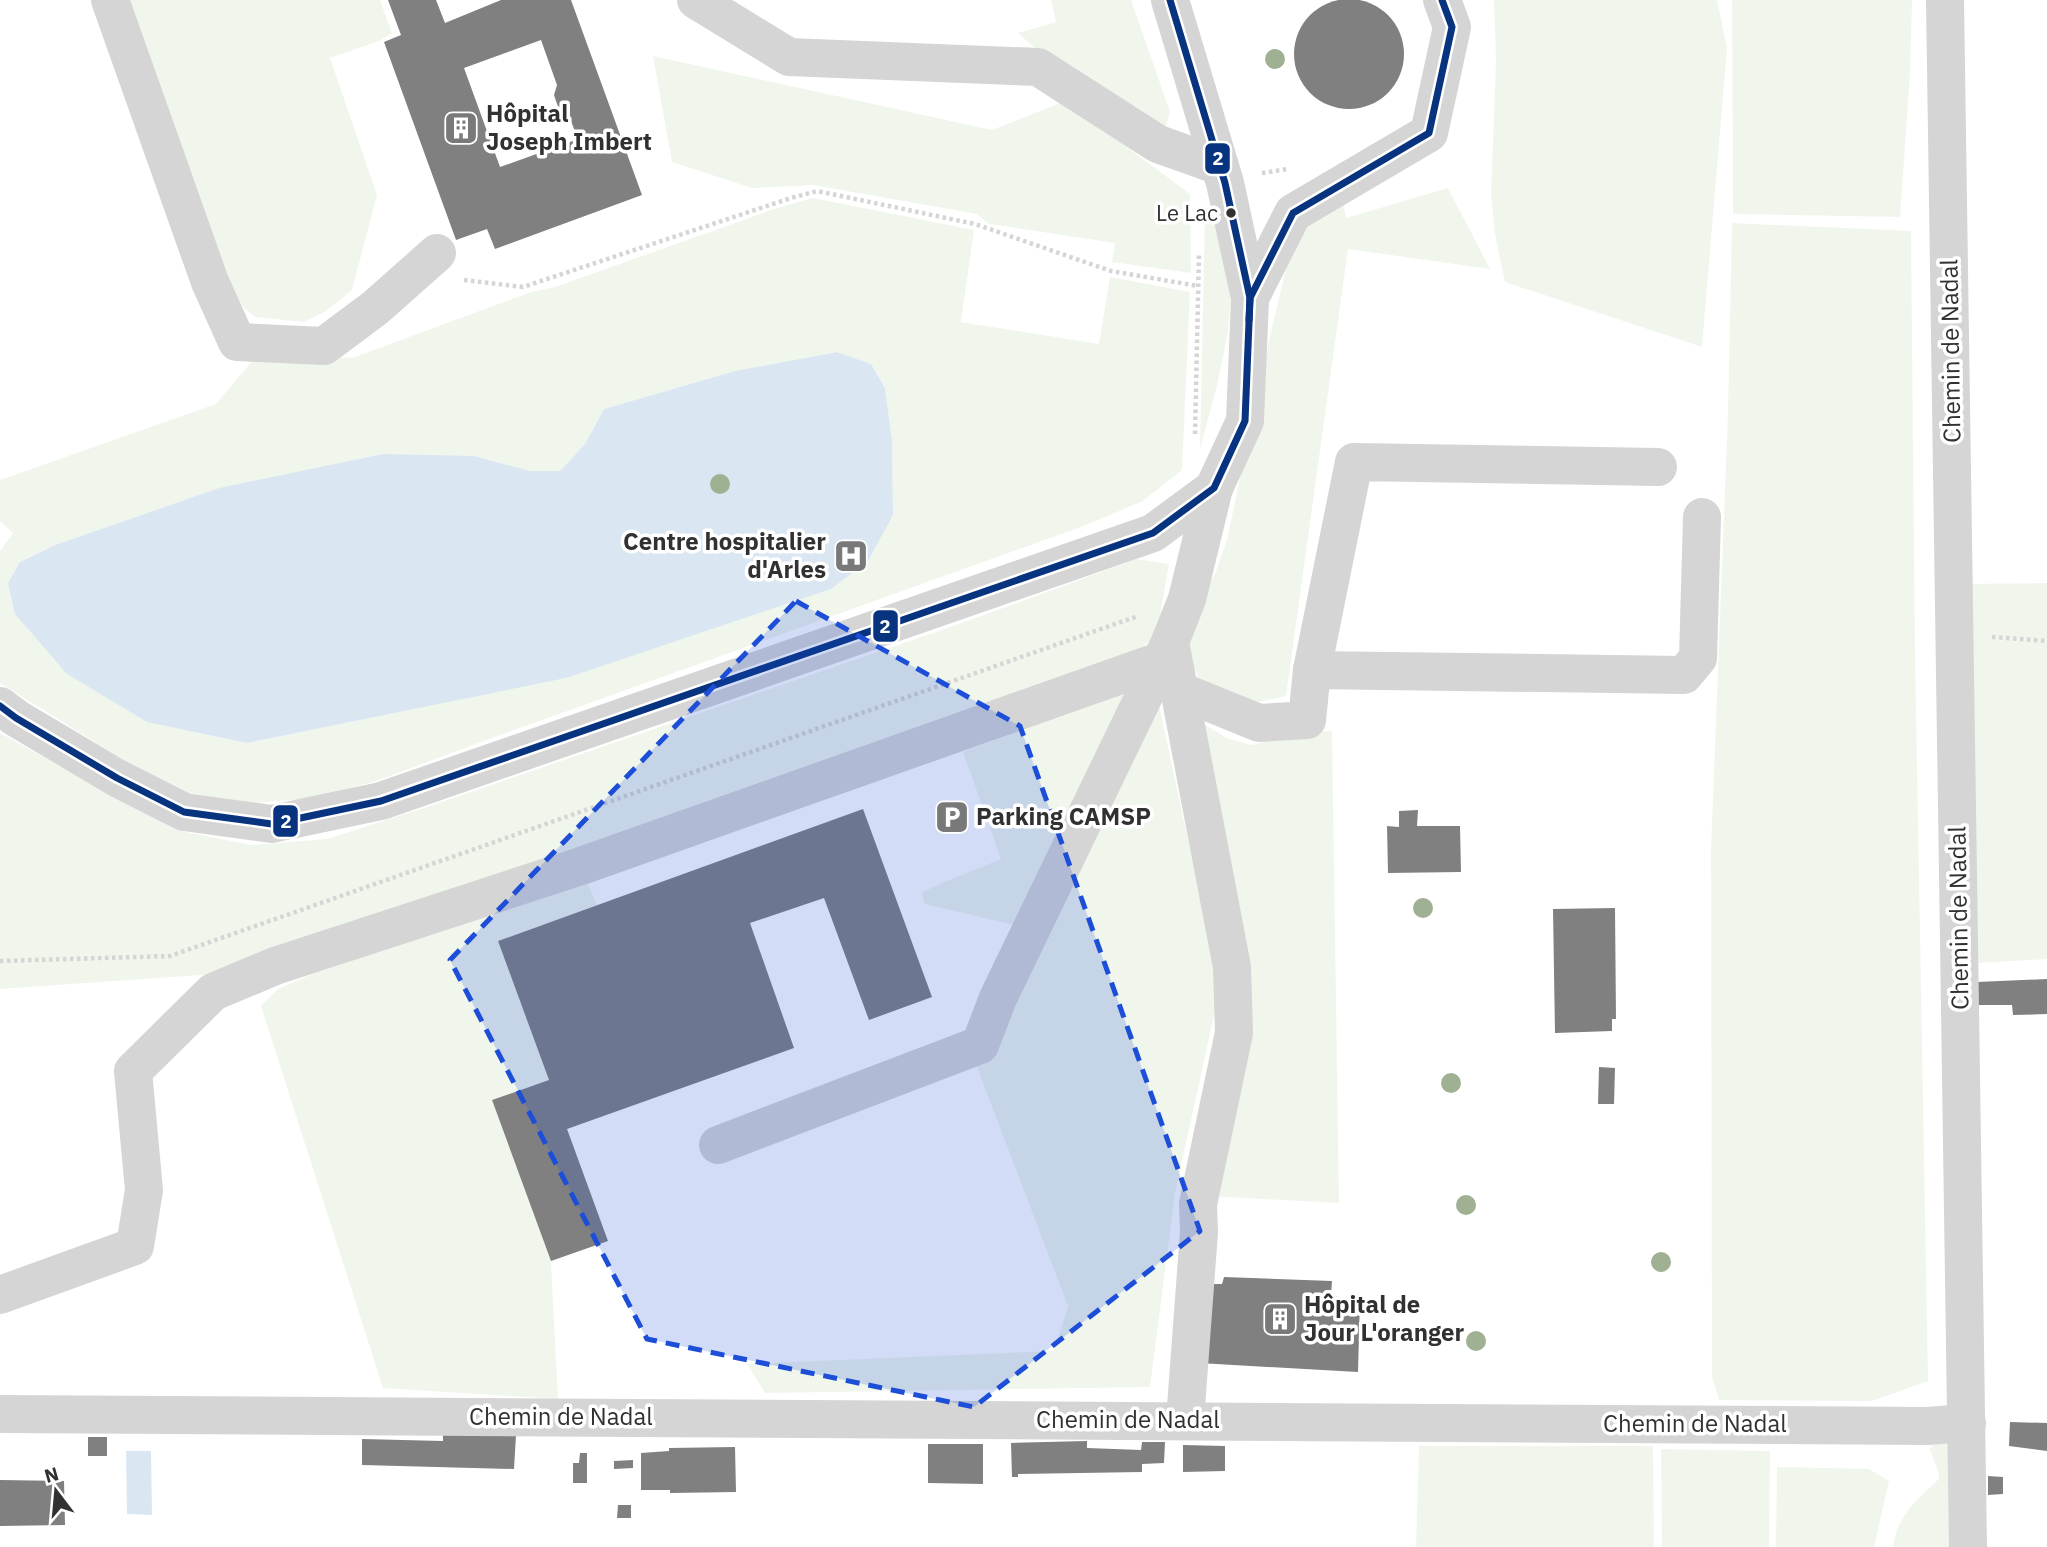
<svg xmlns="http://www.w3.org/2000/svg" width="2047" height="1547" font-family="'IBM Plex Sans',sans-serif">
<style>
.green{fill:#f1f6ed;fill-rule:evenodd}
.water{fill:#dae7f3}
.building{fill:#808080;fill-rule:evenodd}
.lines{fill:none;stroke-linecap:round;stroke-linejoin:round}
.path{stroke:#d5d5d5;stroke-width:4.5;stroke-dasharray:3.5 3.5;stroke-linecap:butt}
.minor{stroke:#d5d5d5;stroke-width:38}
.bus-1-casing{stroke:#fff;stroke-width:12}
.bus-1{stroke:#07337f;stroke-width:7}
.tree{fill:#9fb093}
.marked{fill:#1d4ed8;fill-opacity:0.2;stroke:#1d4ed8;stroke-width:5;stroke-dasharray:14 9;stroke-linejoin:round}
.bus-dot{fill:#313131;stroke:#fff;stroke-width:2.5}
.labels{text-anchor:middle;stroke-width:7;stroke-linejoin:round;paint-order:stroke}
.bus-label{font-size:22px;fill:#313131;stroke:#fff;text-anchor:end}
.poi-label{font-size:24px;font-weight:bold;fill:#313131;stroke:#fff;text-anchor:start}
.street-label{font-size:24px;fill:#313131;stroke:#fff}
.line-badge{stroke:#fff;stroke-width:2.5}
.badge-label{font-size:19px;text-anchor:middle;font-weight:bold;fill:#fff}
</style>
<rect width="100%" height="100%" fill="#fff"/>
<g class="green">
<path d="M119,0H380L392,33L379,41L330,58L377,195L352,290L326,311L304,322L255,317L224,290Z"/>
<path d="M1051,0H1131L1170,112L1165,131L1050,61L1018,33L1056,22Z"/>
<path d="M1494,0H1717L1727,48L1702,347L1505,282L1495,234L1491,196L1496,59Z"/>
<path d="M1732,0H1912L1910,73L1900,217L1733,214Z"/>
<path d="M653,56L992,130L1065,101L1190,194L1191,273L1112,262L1115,243L989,224L977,214L813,185L752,188L672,162Z"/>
<path d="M1448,188L1490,269L1348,249L1286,696L1249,704L1198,677L1186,651L1204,591L1215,574L1227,540L1264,362L1293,239L1342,195L1346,218Z"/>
<path d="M813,198L974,230L961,322L1099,344L1110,277L1190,292L1182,470L1143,501L1081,527L503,734L376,781L309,799L246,803L172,790L0,683V551L13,533L0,521V480L216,404L259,353L352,358L531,292L555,287L777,208ZM836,352L871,364L885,388L892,440L893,515L571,676L247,743L142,719L20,562L55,545L219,488L474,456L530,471H560L585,444L604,409L735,371Z"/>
<path d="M1205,208L1218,224L1231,294L1228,331L1217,386L1200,449Z"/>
<path d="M1732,223L1911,231L1915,652L1928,1381L1872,1401L1719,1400L1712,1377L1711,849L1728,412Z"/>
<path d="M1137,559L1169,564L1157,633L1132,658L229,973L0,989V733L176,830L251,845L327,839L430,806L959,624Z"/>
<path d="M2047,583V959L1976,963L1965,584Z"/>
<path d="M1125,691L1014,925L925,904L921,893L942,883L1001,859L963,752Z"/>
<path d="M1159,705L1215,966V1011L1175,1193L1150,1387L765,1393L747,1364L1054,1351L1068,1306L977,1067Z"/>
<path d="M1193,718L1229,739L1251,745L1305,732L1332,731L1339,1203L1208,1196L1232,1119Z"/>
<path d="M585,877L597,905L498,941L549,1080L492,1100L551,1261L558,1399L383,1388L261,1006L278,989L310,975L429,934Z"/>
<path d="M1960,1435L1959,1547H1893C1897,1515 1917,1500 1939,1479C1939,1468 1933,1460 1930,1449L1937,1437Z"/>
<path d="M1419,1446H1653L1654,1547H1416Z"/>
<path d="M1661,1449L1770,1451L1769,1547H1662Z"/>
<path d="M1777,1467L1869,1469L1889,1481L1874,1547H1776Z"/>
</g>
<g class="water">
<path d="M837,352L871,364L885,388L892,440L893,515L868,561L831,589L566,678L247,743L147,722L67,674L15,614L8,583L20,562L55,545L219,488L383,454L474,456L530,471H560L585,444L604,409L735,371Z"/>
<path d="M126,1451H151L152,1515L127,1514Z"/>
</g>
<g class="building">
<circle cx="1349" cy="54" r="55"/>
<path d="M388,0H436L445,23L501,0H571L642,195L495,249L487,229L456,240L384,42L401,35ZM541,40L557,85L554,95L557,104L561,112L569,116L578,139L500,167L464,68Z"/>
<path d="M863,809L932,997L869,1020L824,898L750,923L794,1048L567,1129L608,1241L551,1261L492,1100L549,1080L498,941Z"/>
<path d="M1418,810L1417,826H1460L1461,872L1388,873L1387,826L1399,827V811Z"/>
<path d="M1615,908L1616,1019H1612V1031L1555,1033L1553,909Z"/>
<path d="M2047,979V1014L2013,1015L2012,1005H1978L1977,982Z"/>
<path d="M1599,1067L1615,1068L1614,1104H1598Z"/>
<path d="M1224,1277L1332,1281L1331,1296L1360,1299L1358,1372L1199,1363L1202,1284H1222Z"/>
<path d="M2010,1422L2047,1423V1451L2009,1446Z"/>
<path d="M443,1433L516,1435L514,1469L362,1465V1439L443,1441Z"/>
<rect x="88" y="1437" width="19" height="19"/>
<path d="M1087,1441V1448L1141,1450L1142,1442H1165L1164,1463L1142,1464V1472L1018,1474V1477H1012L1011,1443Z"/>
<path d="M928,1444H983V1484L928,1483Z"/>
<path d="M1183,1445L1225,1446V1471L1183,1472Z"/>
<path d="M735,1447L736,1492L670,1493V1490H641V1453L669,1451V1448Z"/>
<path d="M580,1453H587V1483H573V1463H579Z"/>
<path d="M633,1460V1468L614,1469V1461Z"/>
<path d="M1988,1476L2003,1477V1494L1988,1495Z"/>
<path d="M0,1480L64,1481L65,1525L0,1526Z"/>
<path d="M618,1505H631V1518H617Z"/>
</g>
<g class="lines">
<g class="path">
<path d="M1262,173L1288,169"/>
<path d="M464,280L523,287L791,198L817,191L975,224L1111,271L1198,286"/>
<path d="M1195,434L1199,254"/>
<path d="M1992,637L2047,641"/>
<path d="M0,961L170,956L1138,616"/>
</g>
<g class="minor">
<path d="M110,0L210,282L237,342L324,346L375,308L437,253"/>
<path d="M696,0L789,57L1038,67L1158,144L1220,166"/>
<path d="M1945,0L1968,1547"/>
<path d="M1250,298L1293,213L1429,133L1452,27L1442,0"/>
<path d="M1170,642L1232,967L1234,1033L1198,1204L1199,1232L1185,1420"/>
<path d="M1312,670L1354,462L1658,467"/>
<path d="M1178,690L1259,723L1307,720L1312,670L1684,675L1698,658L1702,517"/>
<path d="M0,706L16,718L117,778L184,812L272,824L381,801L1153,533L1214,488L1245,421L1250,298L1225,183L1170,0"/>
<path d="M718,1145L980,1045L998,998L1170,642L1187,599L1214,488"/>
<path d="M0,1295L135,1246L144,1190L133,1071L213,992L275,966L581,866L1160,661"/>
<path d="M0,1414L1927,1426L1967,1423"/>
</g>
<g class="bus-1-casing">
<g id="bus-1">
<path d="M1170,0L1225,183L1250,298L1249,320"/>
<path d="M0,706L16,718L117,778L184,812L272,824L381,801L1153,533L1214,488L1245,421L1250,298L1293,213L1429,133L1452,27L1442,0"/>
</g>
</g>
<use href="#bus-1" class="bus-1"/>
</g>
<g class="tree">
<circle cx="1275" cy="59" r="10"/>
<circle cx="720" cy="484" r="10"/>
<circle cx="1423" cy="908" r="10"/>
<circle cx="1451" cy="1083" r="10"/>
<circle cx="1466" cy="1205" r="10"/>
<circle cx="1661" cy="1262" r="10"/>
<circle cx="1476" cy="1341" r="10"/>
</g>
<path class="marked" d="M796,601L1020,726L1200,1231L974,1407L647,1339L450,960Z"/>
<defs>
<g id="building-square" transform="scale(1.75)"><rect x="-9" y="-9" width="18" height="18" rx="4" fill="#797979" stroke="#fff"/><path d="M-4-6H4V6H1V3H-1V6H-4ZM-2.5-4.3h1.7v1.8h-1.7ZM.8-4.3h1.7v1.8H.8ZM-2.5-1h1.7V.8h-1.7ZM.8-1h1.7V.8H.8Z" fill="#fff"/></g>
<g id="hospital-square" transform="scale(1.75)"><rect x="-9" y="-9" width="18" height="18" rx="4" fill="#797979" stroke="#fff"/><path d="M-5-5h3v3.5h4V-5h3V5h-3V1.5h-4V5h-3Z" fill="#fff"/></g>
<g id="parking-square" transform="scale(1.75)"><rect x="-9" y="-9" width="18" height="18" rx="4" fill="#797979" stroke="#fff"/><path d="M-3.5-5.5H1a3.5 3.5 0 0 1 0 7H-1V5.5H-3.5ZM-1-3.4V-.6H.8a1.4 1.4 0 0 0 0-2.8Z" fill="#fff"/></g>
</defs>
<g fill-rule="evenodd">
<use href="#building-square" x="461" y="128"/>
<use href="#hospital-square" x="851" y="556"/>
<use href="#parking-square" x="952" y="817"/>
<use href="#building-square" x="1280" y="1319"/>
</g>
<circle class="bus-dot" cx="1231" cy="213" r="6"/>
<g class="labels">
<g class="bus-label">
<text x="1218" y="221">Le Lac</text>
</g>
<g class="poi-label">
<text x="486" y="122">Hôpital<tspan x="486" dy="28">Joseph Imbert</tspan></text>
<text x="826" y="550" text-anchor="end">Centre hospitalier<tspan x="826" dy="28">d'Arles</tspan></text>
<text x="976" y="825">Parking CAMSP</text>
<text x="1304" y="1313">Hôpital de<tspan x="1304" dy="28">Jour L'oranger</tspan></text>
</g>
<g class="street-label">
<text transform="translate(1951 351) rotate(-91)" y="8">Chemin de Nadal</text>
<text transform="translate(1959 918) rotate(-91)" y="8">Chemin de Nadal</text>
<text x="561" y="1425">Chemin de Nadal</text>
<text x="1128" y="1428">Chemin de Nadal</text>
<text x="1695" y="1432">Chemin de Nadal</text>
</g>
</g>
<g class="line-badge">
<rect x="1204" y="142" width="27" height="33" rx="7" fill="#07337f"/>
<rect x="872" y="609" width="27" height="34" rx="7" fill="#07337f"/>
<rect x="272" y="804" width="27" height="34" rx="7" fill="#07337f"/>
</g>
<g class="badge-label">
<text x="1218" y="165">2</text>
<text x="885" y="633">2</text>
<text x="286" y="828">2</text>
</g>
<g transform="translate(56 1491) rotate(344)" stroke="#ffffff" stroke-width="5" paint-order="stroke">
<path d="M0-5L12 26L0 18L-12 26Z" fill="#313131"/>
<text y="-10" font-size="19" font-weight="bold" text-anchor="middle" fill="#313131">N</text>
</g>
</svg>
